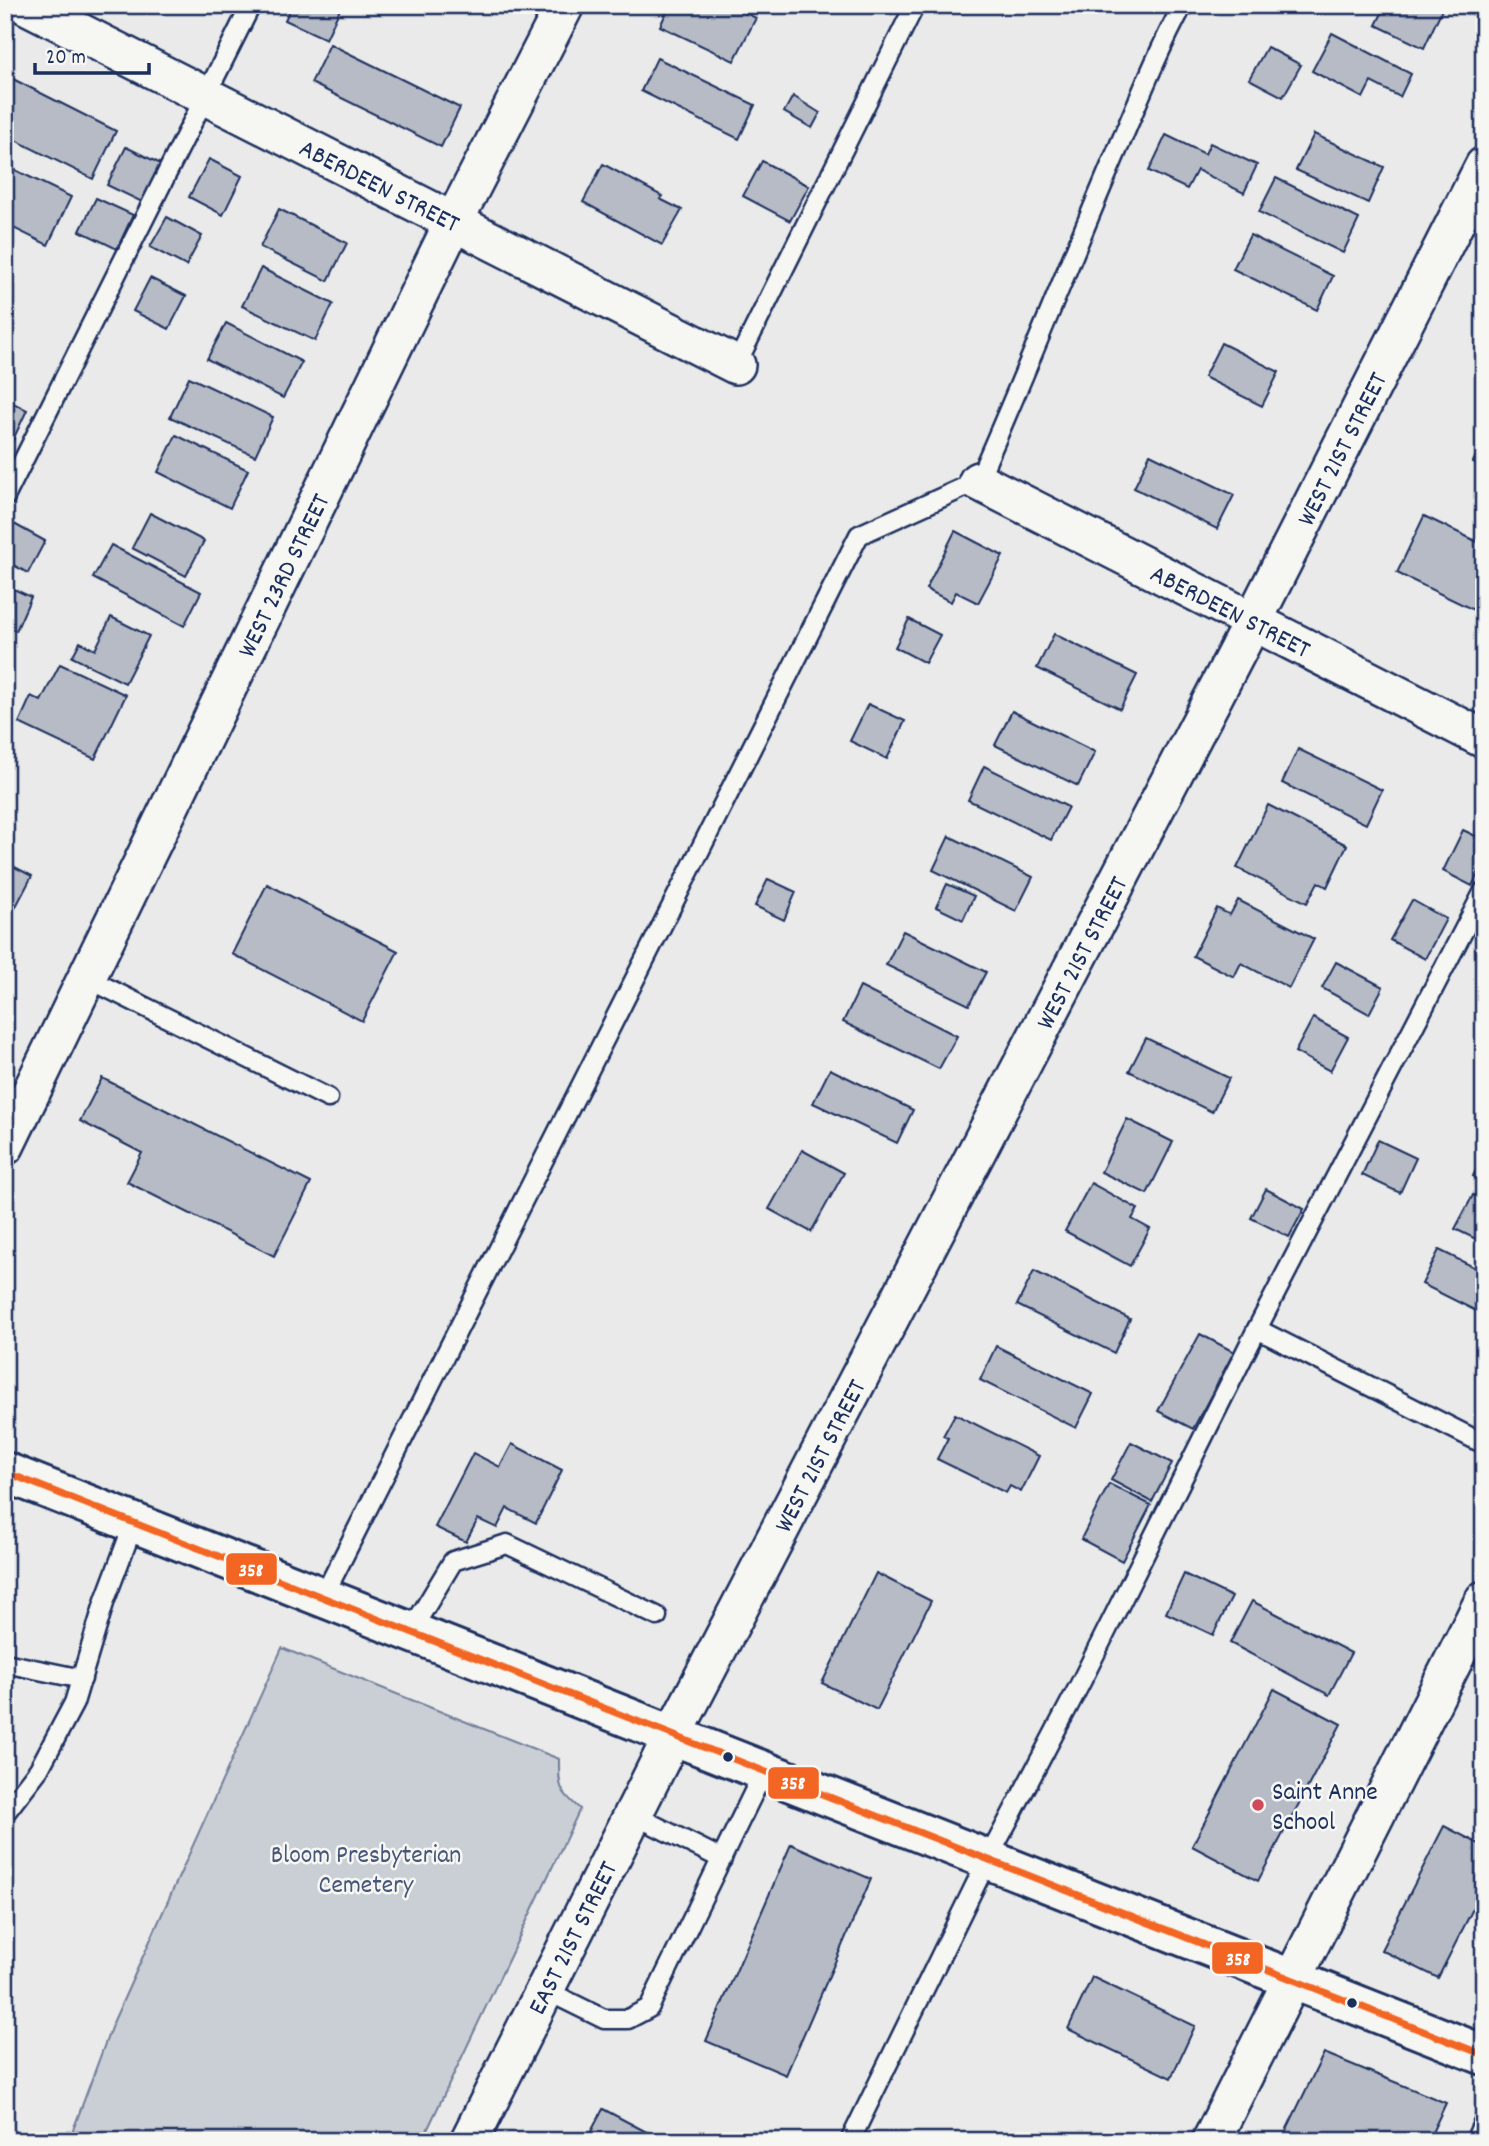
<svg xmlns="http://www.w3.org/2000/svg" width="1489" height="2146" font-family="Dekko,sans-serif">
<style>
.green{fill:#caced5;stroke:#727e9a;stroke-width:2}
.building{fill:#b6bbc6;stroke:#1b2f5e;stroke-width:2}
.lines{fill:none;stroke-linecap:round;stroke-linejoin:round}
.lane-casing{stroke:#1b2f5e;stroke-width:23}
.street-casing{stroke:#1b2f5e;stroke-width:42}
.primary-casing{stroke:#1b2f5e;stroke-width:44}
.lane{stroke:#f6f6f2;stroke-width:18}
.street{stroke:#f6f6f2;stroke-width:37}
.primary{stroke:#f6f6f2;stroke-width:38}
.bus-1-casing{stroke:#f6f6f2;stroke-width:12}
.bus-1{stroke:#f26522;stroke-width:7}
.bus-dot{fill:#1b2f5e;stroke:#f6f6f2;stroke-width:2.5}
.poi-dot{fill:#d1495b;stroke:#f6f6f2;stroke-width:2.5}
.labels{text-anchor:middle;stroke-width:5;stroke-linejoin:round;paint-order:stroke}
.street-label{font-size:26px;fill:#1b2f5e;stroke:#f6f6f2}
.poi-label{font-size:26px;fill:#1b2f5e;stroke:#f6f6f2;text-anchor:start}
.park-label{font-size:26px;fill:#47577c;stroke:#f6f6f2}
.line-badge{stroke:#f6f6f2;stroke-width:2.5}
.badge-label{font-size:19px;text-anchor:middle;font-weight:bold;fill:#fff}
</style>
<rect width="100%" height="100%" fill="#e9eae9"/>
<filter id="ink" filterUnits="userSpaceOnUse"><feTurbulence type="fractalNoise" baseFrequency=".0143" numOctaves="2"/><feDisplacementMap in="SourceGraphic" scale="14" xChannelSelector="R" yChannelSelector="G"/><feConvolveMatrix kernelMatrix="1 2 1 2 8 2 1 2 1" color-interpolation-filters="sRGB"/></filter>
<g filter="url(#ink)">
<path class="green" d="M282,1648L559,1759C559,1787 558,1790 580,1809L422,2141H69L112,2025Z"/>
<g class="building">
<path d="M292,5H342L326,39L285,20Z"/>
<path d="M670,5H729L756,18L734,61L660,26Z"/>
<path d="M1386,5H1444L1424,48L1376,25Z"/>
<path d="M1332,33L1411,74L1400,97L1371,82L1363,98L1312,71Z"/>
<path d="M330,44L460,108L441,147L311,83Z"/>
<path d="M1267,47L1301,65L1283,97L1249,79Z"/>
<path d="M657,58L755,105L739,139L641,91Z"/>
<path d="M9,77L116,131L93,179L5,135V84Z"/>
<path d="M793,96L820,113L812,128L784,112Z"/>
<path d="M1314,134L1384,167L1368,203L1296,170Z"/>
<path d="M1166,135L1205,154L1210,143L1257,165L1244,193L1197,170L1187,189L1149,171Z"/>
<path d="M126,147L161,164L142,202L107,185Z"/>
<path d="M209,159L242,176L223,215L189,197Z"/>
<path d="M762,161L809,186L790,221L743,196Z"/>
<path d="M603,164L662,196L660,199L682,210L662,245L583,202Z"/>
<path d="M5,165L71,197L48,245L5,224Z"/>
<path d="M1276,178L1359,219L1343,253L1259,212Z"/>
<path d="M96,198L133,215L117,249L80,231Z"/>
<path d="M279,209L347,243L328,281L260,247Z"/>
<path d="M167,217L202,236L186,266L150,247Z"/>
<path d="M1250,235L1333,276L1317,310L1233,269Z"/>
<path d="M261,268L333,304L315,341L242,306Z"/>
<path d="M150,278L186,296L169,329L133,311Z"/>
<path d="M226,323L302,362L283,398L207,359Z"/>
<path d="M1221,343L1279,372L1262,406L1204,377Z"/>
<path d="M189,377L273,417L255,456L170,417Z"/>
<path d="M5,399L27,410L12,442L5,439Z"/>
<path d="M176,435L248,470L230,508L158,472Z"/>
<path d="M1484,439V467L1473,462Z"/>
<path d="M1150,454L1234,495L1217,529L1134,488Z"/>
<path d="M150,513L204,541L186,576L132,548Z"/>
<path d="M1424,516L1484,545V615L1397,573Z"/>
<path d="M14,524L45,541L28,573L5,561V540Z"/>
<path d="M955,531L1003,556L978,603L956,592L951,602L926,589Z"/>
<path d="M111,545L201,592L184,626L93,578Z"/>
<path d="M5,585L31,597L16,631L5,626Z"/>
<path d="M111,617L149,636L125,683L72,657L80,642L95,650Z"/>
<path d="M909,619L940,635L925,663L895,647Z"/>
<path d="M1054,634L1137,675L1120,709L1037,668Z"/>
<path d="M60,664L126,695L95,759L19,723L31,696L41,701Z"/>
<path d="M868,704L905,721L887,759L850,741Z"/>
<path d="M1012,711L1095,752L1078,786L995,745Z"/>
<path d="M1298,749L1382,790L1366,824L1282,783Z"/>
<path d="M984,766L1068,807L1051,840L968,800Z"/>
<path d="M1268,805L1347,845L1327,887L1318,882L1307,903L1237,868Z"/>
<path d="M1463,830L1484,840V862L1472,886L1443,871Z"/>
<path d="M949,836L1033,877L1016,911L933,870Z"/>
<path d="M5,862L32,876L12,914L5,911Z"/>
<path d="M768,879L796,892L784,920L755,906Z"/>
<path d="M267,884L398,951L362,1021L232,954Z"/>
<path d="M947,884L974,896L963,920L936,907Z"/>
<path d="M1238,900L1314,939L1289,988L1241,963L1234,977L1193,956L1217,908L1230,915Z"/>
<path d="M1412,900L1446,919L1425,959L1390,940Z"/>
<path d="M903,931L986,972L969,1005L886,965Z"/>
<path d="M1336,962L1383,987L1369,1014L1322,988Z"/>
<path d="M860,987L957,1036L939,1069L843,1022Z"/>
<path d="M1313,1018L1348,1037L1330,1071L1295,1052Z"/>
<path d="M1146,1038L1229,1078L1212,1112L1129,1071Z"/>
<path d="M830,1069L913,1110L897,1143L813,1103Z"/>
<path d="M102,1078L311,1183L274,1256L127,1182L142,1153L80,1121Z"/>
<path d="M1127,1119L1173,1142L1147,1194L1101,1172Z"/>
<path d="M1378,1140L1416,1158L1400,1193L1362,1175Z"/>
<path d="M802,1150L844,1173L811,1232L769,1209Z"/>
<path d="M1484,1154V1187L1481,1186L1483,1181L1473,1176Z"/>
<path d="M1091,1183L1138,1209L1132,1219L1150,1229L1130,1266L1065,1231Z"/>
<path d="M1266,1189L1304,1209L1289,1237L1251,1218Z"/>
<path d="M1473,1195L1484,1200V1243L1455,1229Z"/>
<path d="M1439,1250L1484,1272V1315L1422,1284Z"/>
<path d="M1034,1271L1130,1319L1114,1353L1017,1305Z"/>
<path d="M1200,1334L1234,1352L1193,1429L1158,1411Z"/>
<path d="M996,1346L1093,1394L1076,1428L980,1380Z"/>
<path d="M955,1414L1039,1456L1021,1492L1010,1486L1006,1493L937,1459L948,1438L943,1436Z"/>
<path d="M1131,1442L1172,1463L1152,1502L1111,1480Z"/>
<path d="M512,1444L562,1470L536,1523L507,1508L497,1528L478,1519L466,1542L435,1527L473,1453L500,1467Z"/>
<path d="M1109,1484L1151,1505L1122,1561L1081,1539Z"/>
<path d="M876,1573L931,1601L877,1710L822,1683Z"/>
<path d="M1184,1574L1232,1597L1213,1635L1166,1613Z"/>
<path d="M1252,1601L1351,1653L1329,1695L1230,1643Z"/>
<path d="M1274,1689L1341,1724L1258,1881L1192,1846Z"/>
<path d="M1444,1826L1479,1844L1484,1835V1887L1438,1978L1381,1950Z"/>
<path d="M791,1844L871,1879L786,2075L706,2041Z"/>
<path d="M1092,1977L1195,2026L1171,2078L1068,2029Z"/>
<path d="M1324,2053L1446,2103L1428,2141H1281Z"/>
<path d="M603,2109L654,2136L651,2141H586Z"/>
</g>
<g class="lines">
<g class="lane-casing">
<g id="lane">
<path d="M736,365L915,5"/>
<path d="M5,497L251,5"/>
<path d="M87,978L328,1098"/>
<path d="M1257,1329L1484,1444"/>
<path d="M323,1597L859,535L978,481C1027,371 1071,258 1119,146C1139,99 1158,51 1183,5"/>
<path d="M411,1631L453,1561L507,1544L657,1616"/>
<path d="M5,1663L82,1679"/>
<path d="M5,1813L39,1769L74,1703L105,1600L134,1523"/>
<path d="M632,1814L722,1859"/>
<path d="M543,1989L604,2019H628L649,2008L764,1771"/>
<path d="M850,2141L988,1859L1080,1684L1257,1329L1484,891"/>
<path d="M1475,2141L1484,2121"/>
</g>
</g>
<g class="street-casing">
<g id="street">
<path id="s1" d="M26,5L736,365"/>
<path id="s2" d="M978,481L1484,739"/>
<path id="s3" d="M5,1146L454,221L565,5"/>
<path id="s4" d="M469,2141L673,1735L1252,623L1484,166"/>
<path d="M1211,2141L1484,1600"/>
</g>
</g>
<g class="primary-casing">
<path id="primary" d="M5,1472L1484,2055"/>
</g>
<use href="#lane" class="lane"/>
<use href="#street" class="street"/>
<use href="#primary" class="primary"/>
<g class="bus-1-casing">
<path id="bus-1" d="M5,1472L1484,2055"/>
</g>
<use href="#bus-1" class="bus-1"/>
</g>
</g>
<g class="bus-dot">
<circle cx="728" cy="1757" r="6"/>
<circle cx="1352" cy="2003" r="6"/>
</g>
<circle class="poi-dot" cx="1258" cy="1805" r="7"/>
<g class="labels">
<g class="street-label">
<text dy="9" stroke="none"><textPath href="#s1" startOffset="397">ABERDEEN STREET</textPath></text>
<text dy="9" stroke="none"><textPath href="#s4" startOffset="1904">WEST 21ST STREET</textPath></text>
<text dy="9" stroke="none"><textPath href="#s3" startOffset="635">WEST 23RD STREET</textPath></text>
<text dy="9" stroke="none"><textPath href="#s2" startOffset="284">ABERDEEN STREET</textPath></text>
<text dy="9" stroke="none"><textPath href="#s4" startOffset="1337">WEST 21ST STREET</textPath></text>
<text dy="9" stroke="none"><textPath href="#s4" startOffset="770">WEST 21ST STREET</textPath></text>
<text dy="9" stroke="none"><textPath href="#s4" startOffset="228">EAST 21ST STREET</textPath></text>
</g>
<g class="poi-label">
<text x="1272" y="1799">Saint Anne<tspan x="1272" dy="30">School</tspan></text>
</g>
<g class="park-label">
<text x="366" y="1862">Bloom Presbyterian<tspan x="366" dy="30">Cemetery</tspan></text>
</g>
</g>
<g class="line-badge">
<rect x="225" y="1552" width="53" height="34" rx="7" fill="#f26522"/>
<rect x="767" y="1766" width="53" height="34" rx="7" fill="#f26522"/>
<rect x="1211" y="1941" width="53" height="34" rx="7" fill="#f26522"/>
</g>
<g class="badge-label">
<text x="251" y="1576">358</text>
<text x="793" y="1789">358</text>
<text x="1238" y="1965">358</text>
</g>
<rect width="1489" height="2146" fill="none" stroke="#f6f6f2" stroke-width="28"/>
<rect x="14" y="14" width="1461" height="2118" fill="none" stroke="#1b2f5e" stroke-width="2.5" filter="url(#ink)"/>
<path d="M35 63v10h114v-10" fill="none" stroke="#1b2f5e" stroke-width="3.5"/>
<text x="46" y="63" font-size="21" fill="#1b2f5e" stroke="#f6f6f2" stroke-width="5" paint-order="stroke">20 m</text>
</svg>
